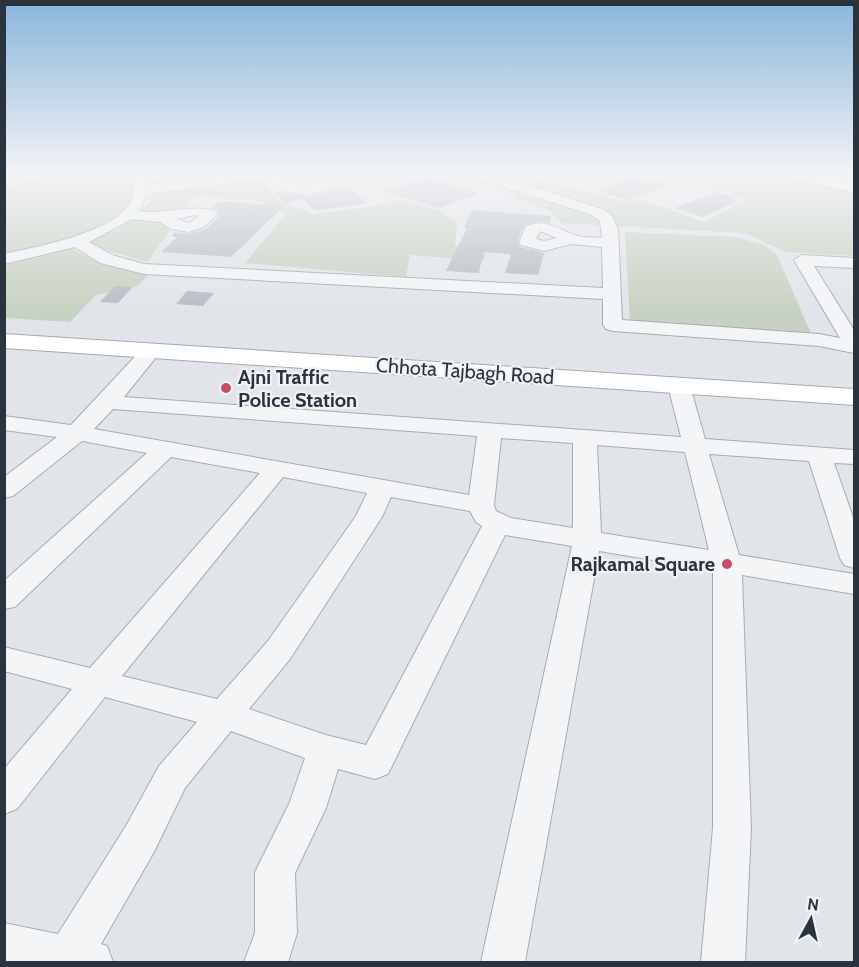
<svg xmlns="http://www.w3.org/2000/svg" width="859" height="967" font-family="Cabin,sans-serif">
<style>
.green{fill:#c8d2c2}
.building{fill:#b8bec5}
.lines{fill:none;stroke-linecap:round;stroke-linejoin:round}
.minor-casing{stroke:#a6acb3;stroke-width:2}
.major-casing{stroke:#a0aab4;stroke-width:2}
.minor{fill:#f3f5f7;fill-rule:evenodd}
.major{fill:#fff;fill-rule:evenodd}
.poi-dot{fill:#c84c6a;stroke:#f0f3f6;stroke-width:2}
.labels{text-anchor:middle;stroke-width:4.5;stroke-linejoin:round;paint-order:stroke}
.street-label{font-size:20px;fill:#2a343f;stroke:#f0f3f6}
.poi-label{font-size:20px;font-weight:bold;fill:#2a343f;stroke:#f0f3f6;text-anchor:start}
</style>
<rect width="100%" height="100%" fill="#e1e5e9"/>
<g class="green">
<path d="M4,174H131C132,180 135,188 134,193C131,213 87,232 69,240L71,248L101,264L149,274L138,286L96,295L70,322L5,318Z"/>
<path d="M148,174H256L267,184L274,198L313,214L376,206L398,200L438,210L457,222L455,245L486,248L484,261L410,255L406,277L245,263L287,213L254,200L195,196L147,262L105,250L89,242L118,229L151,202Z"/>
<path d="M447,174H519L626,202L643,200L704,222L746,200L716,187L648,174H773L854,192V256L785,252L746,233L561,223L549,210L515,198L509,191Z"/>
<path d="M625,232L735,237L764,245L777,255L812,336L630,324Z"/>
</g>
<g class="building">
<path d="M631,176L670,184L626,200L598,191Z"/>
<path d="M428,177L479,194L438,208L384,191Z"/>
<path d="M346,186L367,203L315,211L304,200L285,203L273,191L306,196L318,195Z"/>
<path d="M715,192L737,197L732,199L738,201L703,217L675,208Z"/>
<path d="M220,201L284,206L231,257L161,252L177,237H172L174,232L189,234L206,229L220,216L217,209L211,208Z"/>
<path d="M472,210L551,216L550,223L540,221L525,224L517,241L520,247L544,253L538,275L505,273L511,254L483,252L479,273L446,271L467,228L464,227Z"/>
<path d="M115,286L133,287L118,303L100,302Z"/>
<path d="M187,291L214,293L203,306L176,304Z"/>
</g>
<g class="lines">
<g class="minor-casing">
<g id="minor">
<path d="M25,174H47L45,177L4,188V180Z"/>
<path d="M132,174H146L147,185L232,174H277L288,182L302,185L319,183L332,177L331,174H345L346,178C328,200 284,198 265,178L147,194L139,211C167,215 188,204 215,211L218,214L204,227L188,232L171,229L160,222L132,219L89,242L112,255L144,264L603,288L602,247L571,244L544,251L521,245L519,242L526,226C548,218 558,230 578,236C585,238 594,237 602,238L600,221L592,215L473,177L471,174H492L602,209L612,216L618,229L622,320L819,334L840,338L794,260L802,255L854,258V268L814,266L854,330V353L819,346L613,331L606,329L603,325V299L144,274L100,263L75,247L4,264V254C36,247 116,233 131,201C135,192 133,183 132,174ZM195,215L199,216L189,223L176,219ZM540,231L557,238L544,241L536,239Z"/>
<path d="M151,345L158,347L161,351L124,397L681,437L668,386L671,381L679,379L687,381L690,386L705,439L854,450V464L834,463L854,520V568L844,565L840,558L809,461L709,454L739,555L854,574V594L742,575L751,828L745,962H701L713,828V570L599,551L525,962H481L572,546L505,535L388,774L375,779L338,769L326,808L295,873L297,933L288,962H244L255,933V872L289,804L305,758L231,731L185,788L154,852L101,944L107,946L113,962H4V923L58,934L126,826L159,766L197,722L105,697L17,809L4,814V769L72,689L4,671V647L90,668L260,473L171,457L15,607L4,609V581L147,453L82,441L13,496L4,498V477L57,437L4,430V416L71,425L144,347ZM113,409L477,436L469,495L94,429ZM501,438L573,443V528L511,518L496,511L494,505ZM597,445L685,452L709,550L601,533ZM283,477L367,493L356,516L268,641L217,699L122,676ZM391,497L470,511L476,522L482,526L366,745L326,735L249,709L290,659L382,517Z"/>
</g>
</g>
<g class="major-casing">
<g id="major">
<path d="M787,174H818L854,182V192L789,178Z"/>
<path d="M4,334L854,389V405L4,348Z"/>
</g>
</g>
<use href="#minor" class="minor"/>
<use href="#major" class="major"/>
</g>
<linearGradient id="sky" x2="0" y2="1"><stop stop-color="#8ab5db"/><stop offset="0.56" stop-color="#f2f3f5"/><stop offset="1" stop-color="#f2f3f5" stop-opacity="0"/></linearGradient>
<rect width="859" height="309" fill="url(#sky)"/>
<g class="poi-dot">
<circle cx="226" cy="388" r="6"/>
<circle cx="727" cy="564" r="6"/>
</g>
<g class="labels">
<g class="street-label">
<text transform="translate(465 371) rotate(4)" y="7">Chhota Tajbagh Road</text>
</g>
<g class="poi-label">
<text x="238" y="384">Ajni Traffic<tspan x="238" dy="23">Police Station</tspan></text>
<text x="715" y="571" text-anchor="end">Rajkamal Square</text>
</g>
</g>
<rect width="859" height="967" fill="none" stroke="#2a343f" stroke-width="12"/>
<g transform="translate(811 919) rotate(8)" stroke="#f0f3f6" stroke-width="4.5" paint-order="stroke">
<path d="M0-4.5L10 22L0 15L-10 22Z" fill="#2a343f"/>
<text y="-9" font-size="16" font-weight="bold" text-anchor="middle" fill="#2a343f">N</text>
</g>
</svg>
